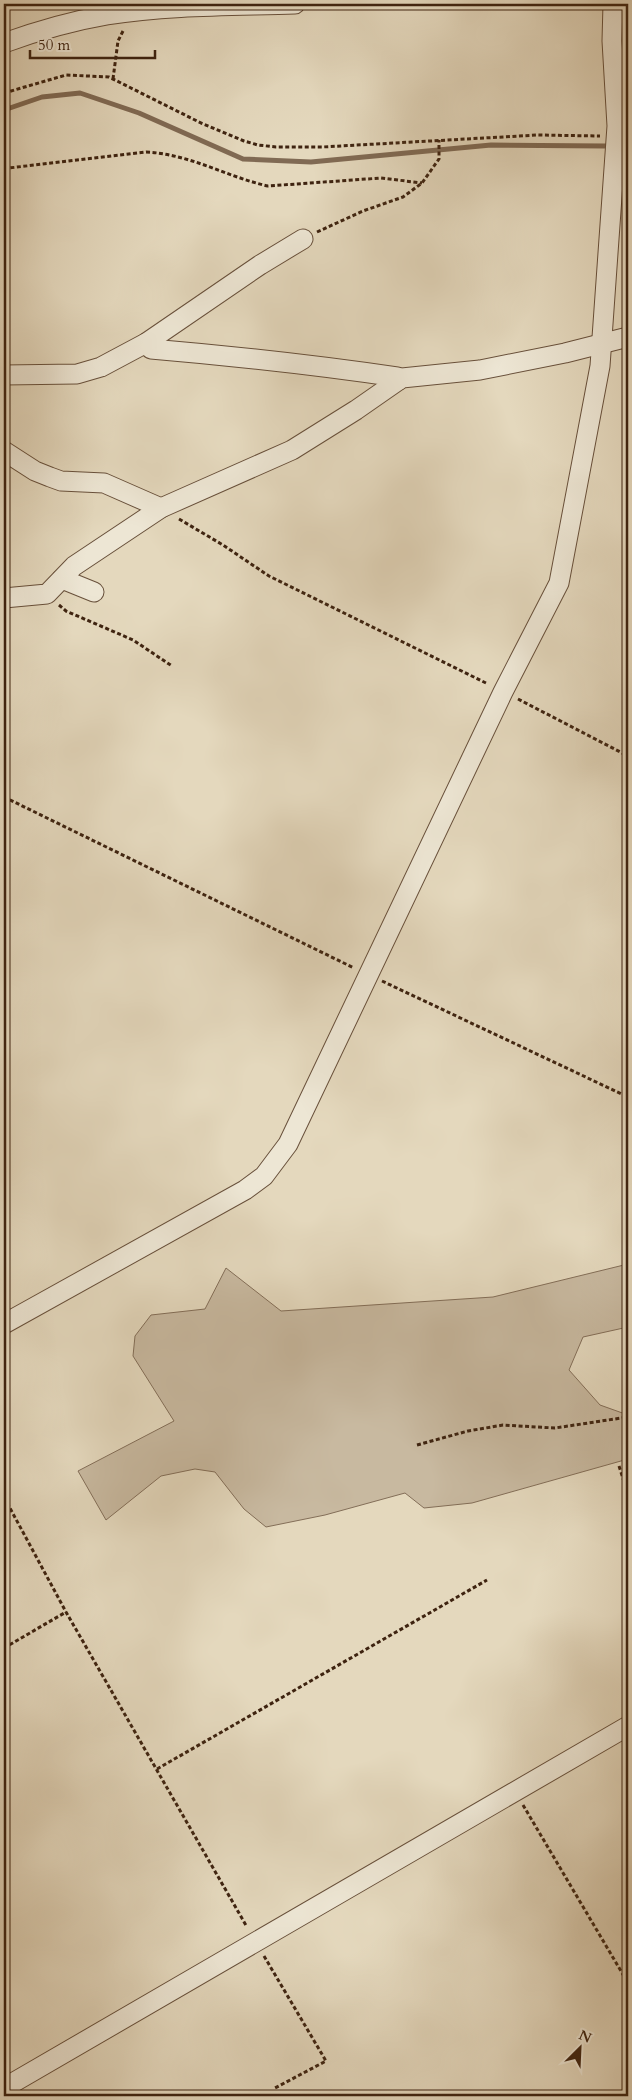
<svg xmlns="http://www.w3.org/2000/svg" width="632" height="2100" font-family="Cardo,serif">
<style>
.green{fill:#c8b9a0;stroke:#836e58}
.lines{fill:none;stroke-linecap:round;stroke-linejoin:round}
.stream{stroke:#806a54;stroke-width:5}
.minor-casing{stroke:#68503b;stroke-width:21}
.path{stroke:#3e2310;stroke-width:3;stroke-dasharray:4 2.5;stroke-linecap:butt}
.minor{stroke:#ede6d4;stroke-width:19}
</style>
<rect width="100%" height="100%" fill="#e4d8bd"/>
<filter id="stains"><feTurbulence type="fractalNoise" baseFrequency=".004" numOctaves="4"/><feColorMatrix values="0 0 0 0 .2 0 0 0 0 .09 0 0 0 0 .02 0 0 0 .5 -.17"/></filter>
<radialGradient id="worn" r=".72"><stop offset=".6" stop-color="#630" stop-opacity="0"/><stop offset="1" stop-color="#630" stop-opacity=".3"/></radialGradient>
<path class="green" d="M628,1264V1327L583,1337L569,1370L600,1405L628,1415V1459L472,1503L424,1508L405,1493L325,1515L266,1527L244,1509L215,1472L195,1469L161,1476L106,1520L78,1471L174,1421L133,1356L135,1336L151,1315L205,1309L226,1268L281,1311L493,1297Z"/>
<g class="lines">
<path class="stream" d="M4,110L42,97L80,93L139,113L243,159L311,162L491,145L605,146L628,148"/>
<g class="minor-casing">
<g id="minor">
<path d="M4,43C37,31 72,21 107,15C169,5 233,6 295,4"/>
<path d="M146,343L151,349C233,356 315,365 397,377L399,380"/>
<path d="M4,375L77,374L101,367L146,343L260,265L303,239"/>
<path d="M4,451L35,471L50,477L61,481L104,483L161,508"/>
<path d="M62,579L94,592"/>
<path d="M4,598L47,594L74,566L161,508L292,450L356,410L402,378L480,370L565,353L628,337"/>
<path d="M4,1324L245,1190L264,1176L288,1144L503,692L559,583L600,366L617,126L612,41L613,4"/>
<path d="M4,2088L628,1726"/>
</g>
</g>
<g class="path">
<path d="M113,79L118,41L124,29"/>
<path d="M4,93L66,75L109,77L201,123L244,141L258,145L276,147H322L538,135L600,136"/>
<path d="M4,167L9,168L146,152C190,154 227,177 268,186L381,178L422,183"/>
<path d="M317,232L363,211L403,197L422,183L439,159V140"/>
<path d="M179,519L223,545L269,576L488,684"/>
<path d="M59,605L66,611L133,640L172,666"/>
<path d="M518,699L628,756"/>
<path d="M4,797L354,968"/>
<path d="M382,981L628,1097"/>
<path d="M417,1445L468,1431L503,1425L555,1428L628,1417"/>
<path d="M619,1466L628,1494"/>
<path d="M4,1497L66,1612L247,1927"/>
<path d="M4,1648L66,1612"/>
<path d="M157,1769L487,1580"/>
<path d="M523,1805L628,1983"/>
<path d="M264,1956L326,2061L275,2088"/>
</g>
<use href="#minor" class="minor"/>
</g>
<rect width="632" height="2100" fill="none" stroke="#e4d8bd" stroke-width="20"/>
<rect x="5" y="5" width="622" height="2090" fill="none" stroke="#3e2310" stroke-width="2.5"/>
<rect x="10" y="10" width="612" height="2080" fill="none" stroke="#3e2310"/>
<g transform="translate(580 2048) rotate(24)" stroke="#ede6d4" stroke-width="4" paint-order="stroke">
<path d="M0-4L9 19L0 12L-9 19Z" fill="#3e2310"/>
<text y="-8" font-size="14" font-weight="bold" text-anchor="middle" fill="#3e2310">N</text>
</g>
<path d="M30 50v8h125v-8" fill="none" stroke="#3e2310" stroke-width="2.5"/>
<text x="38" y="50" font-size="15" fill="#3e2310" stroke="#ede6d4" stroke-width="4" paint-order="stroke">50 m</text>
<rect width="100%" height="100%" filter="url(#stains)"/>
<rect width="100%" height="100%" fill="url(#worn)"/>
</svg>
